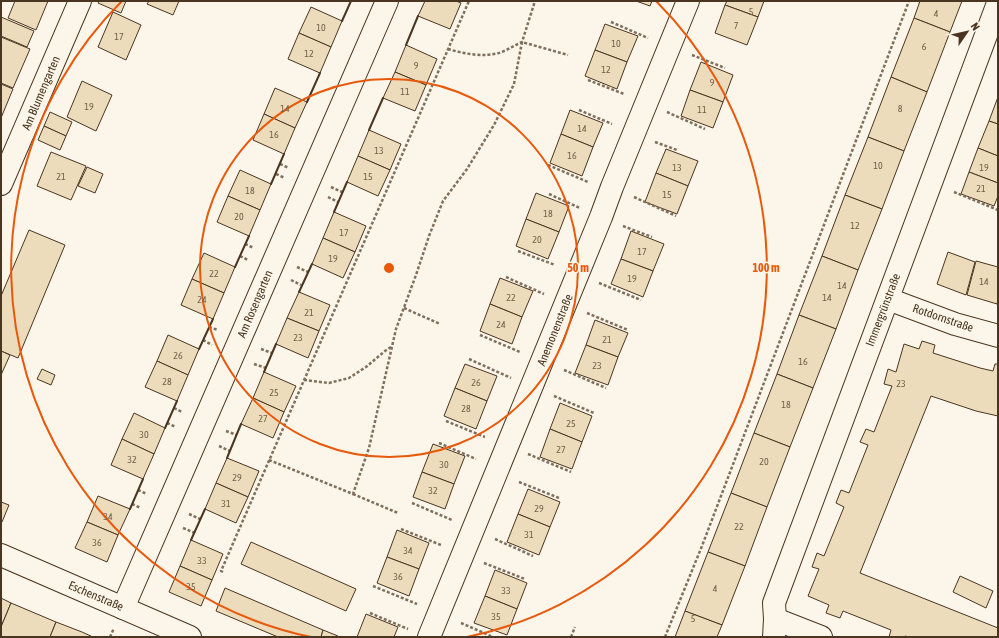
<svg xmlns="http://www.w3.org/2000/svg" width="999" height="638" font-family="'Asap Condensed',sans-serif">
<style>
.building{fill:#ecdcbc;stroke:#4a3520}
.lines{fill:none;stroke-linecap:round;stroke-linejoin:round}
.minor-casing{stroke:#4a3520;stroke-width:24}
.path{stroke:#7f6f5c;stroke-width:2.5;stroke-dasharray:3 2;stroke-linecap:butt}
.minor{stroke:#fbf6e9;stroke-width:22}
.wall{stroke:#4a3520;stroke-width:2}
.ring{fill:none;stroke:#e8590c;stroke-width:2}
.labels{text-anchor:middle;stroke-width:3;stroke-linejoin:round;paint-order:stroke}
.number-label{font-size:10px;fill:#725f47}
.street-label{font-size:12px;fill:#4a3520;stroke:#fbf6e9}
.centre{fill:#e8590c;stroke:#fbf6e9;stroke-width:2}
.ring-label{font-size:12px;text-anchor:middle;font-weight:bold;fill:#e8590c;stroke:#fbf6e9;stroke-width:3;stroke-linejoin:round;paint-order:stroke}
</style>
<rect width="100%" height="100%" fill="#fbf6e9"/>
<g class="building">
<path d="M15,1H48L36,30L8,18Z"/>
<path d="M99,1H126L121,13L98,3Z"/>
<path d="M149,1H179L173,15L147,4Z"/>
<path d="M425,1H456L461,3L450,29L418,16Z"/>
<path d="M636,1H652L650,6Z"/>
<path d="M727,1H764L758,17L725,5Z"/>
<path d="M920,1H962L950,32L914,18Z"/>
<path d="M725,5L758,17L747,45L715,33Z"/>
<path d="M311,7L342,21L331,47L299,33Z"/>
<path d="M113,12L141,25L126,60L98,47Z"/>
<path d="M1,17L34,31L27,47L1,36Z"/>
<path d="M914,18L950,32L927,92L891,77Z"/>
<path d="M605,24L638,36L627,62L595,50Z"/>
<path d="M299,33L331,47L320,73L288,59Z"/>
<path d="M1,37L30,49L13,88L1,83Z"/>
<path d="M406,45L437,59L426,85L395,72Z"/>
<path d="M595,50L627,62L617,89L585,76Z"/>
<path d="M701,62L733,75L723,102L690,90Z"/>
<path d="M395,72L426,85L415,111L383,98Z"/>
<path d="M891,77L927,92L904,151L868,137Z"/>
<path d="M82,81L112,95L96,131L67,117Z"/>
<path d="M1,84L13,89L1,118Z"/>
<path d="M275,88L307,102L295,128L264,114Z"/>
<path d="M690,90L723,102L713,128L681,116Z"/>
<path d="M998,97V124L989,121Z"/>
<path d="M570,110L603,123L593,147L561,134Z"/>
<path d="M50,112L72,122L66,136L44,126Z"/>
<path d="M264,114L295,128L284,154L253,140Z"/>
<path d="M989,121L998,124V156L978,148Z"/>
<path d="M44,126L66,136L60,150L38,140Z"/>
<path d="M369,130L401,144L390,170L358,156Z"/>
<path d="M561,134L593,147L582,176L550,163Z"/>
<path d="M868,137L904,151L882,209L845,195Z"/>
<path d="M978,148L998,156V183L969,172Z"/>
<path d="M666,149L698,161L688,186L656,173Z"/>
<path d="M51,152L86,166L71,200L37,186Z"/>
<path d="M358,156L390,170L378,196L347,182Z"/>
<path d="M87,167L103,174L95,193L78,186Z"/>
<path d="M240,170L271,184L260,210L228,196Z"/>
<path d="M969,172L998,183V196L994,206L961,194Z"/>
<path d="M656,173L688,186L677,214L645,202Z"/>
<path d="M536,193L569,206L559,232L526,219Z"/>
<path d="M845,195L882,209L858,270L822,256Z"/>
<path d="M228,196L260,210L249,236L217,222Z"/>
<path d="M334,212L366,226L355,252L323,238Z"/>
<path d="M526,219L559,232L548,259L516,246Z"/>
<path d="M29,230L65,245L18,358L1,351V296Z"/>
<path d="M631,231L664,244L653,271L621,259Z"/>
<path d="M323,238L355,252L343,278L312,264Z"/>
<path d="M948,252L975,262L966,295L937,284Z"/>
<path d="M204,253L235,267L224,293L192,279Z"/>
<path d="M822,256L858,270L836,329L799,315Z"/>
<path d="M621,259L653,271L643,297L611,284Z"/>
<path d="M976,261L998,267V299L997,304L967,295Z"/>
<path d="M500,278L533,291L522,317L490,304Z"/>
<path d="M192,279L224,293L213,319L181,305Z"/>
<path d="M299,292L330,305L319,331L287,318Z"/>
<path d="M490,304L522,317L512,344L480,331Z"/>
<path d="M799,315L836,329L813,388L777,374Z"/>
<path d="M287,318L319,331L308,358L276,344Z"/>
<path d="M595,320L628,333L618,357L586,345Z"/>
<path d="M168,335L199,349L188,375L157,361Z"/>
<path d="M922,341L935,345L933,353L980,368L993,371L995,364H998V416L976,411L931,396L860,573L998,628V637H909L905,636L904,637H889L891,630L843,611L840,618L826,613L829,605L808,596L819,569L812,567L817,553L824,556L844,507L836,503L841,490L849,493L868,445L860,442L866,429L874,432L892,386L884,384L888,369L896,372L904,344L919,349Z"/>
<path d="M586,345L618,357L608,385L575,373Z"/>
<path d="M1,351L10,355L1,375Z"/>
<path d="M157,361L188,375L177,401L145,387Z"/>
<path d="M465,364L497,376L487,401L455,388Z"/>
<path d="M42,369L55,375L51,385L37,379Z"/>
<path d="M264,372L296,386L284,412L253,398Z"/>
<path d="M777,374L813,388L790,447L754,433Z"/>
<path d="M455,388L487,401L476,429L444,416Z"/>
<path d="M253,398L284,412L273,438L241,424Z"/>
<path d="M560,403L592,416L582,442L550,429Z"/>
<path d="M134,413L165,428L154,454L122,439Z"/>
<path d="M550,429L582,442L572,469L540,457Z"/>
<path d="M754,433L790,447L767,507L731,493Z"/>
<path d="M122,439L154,454L143,479L111,465Z"/>
<path d="M433,444L465,456L454,484L422,472Z"/>
<path d="M227,458L259,471L248,497L216,483Z"/>
<path d="M422,472L454,484L445,509L413,497Z"/>
<path d="M216,483L248,497L236,523L205,509Z"/>
<path d="M528,489L560,502L550,527L518,514Z"/>
<path d="M731,493L767,507L745,566L708,552Z"/>
<path d="M98,496L130,509L118,535L87,522Z"/>
<path d="M1,502L9,505L2,522L1,521Z"/>
<path d="M518,514L550,527L539,555L507,542Z"/>
<path d="M87,522L118,535L107,562L75,548Z"/>
<path d="M397,530L429,543L419,569L387,557Z"/>
<path d="M191,540L223,554L212,580L180,566Z"/>
<path d="M251,542L356,589L346,611L241,564Z"/>
<path d="M708,552L745,566L722,625L685,611Z"/>
<path d="M387,557L419,569L409,596L377,583Z"/>
<path d="M180,566L212,580L201,606L169,592Z"/>
<path d="M495,570L527,583L517,609L485,596Z"/>
<path d="M960,576L993,591L986,608L953,592Z"/>
<path d="M225,588L323,630L321,637H278L216,611Z"/>
<path d="M485,596L517,609L507,635L474,623Z"/>
<path d="M1,598L11,603L1,627Z"/>
<path d="M11,603L56,622L50,637H1V627Z"/>
<path d="M685,611L722,625L717,637H675Z"/>
<path d="M366,614L398,627L394,637H357Z"/>
<path d="M56,622L82,632L93,637H50Z"/>
<path d="M323,630L338,636L337,637H321Z"/>
</g>
<g class="lines">
<g class="minor-casing">
<g id="minor">
<path d="M1,184L80,1"/>
<path d="M888,299L955,324L998,336"/>
<path d="M1,555L190,637"/>
<path d="M123,608L387,1"/>
<path d="M775,619L821,637"/>
<path d="M429,637L601,217L612,187L688,1"/>
<path d="M774,637L775,619L774,603L998,3"/>
</g>
</g>
<g class="path">
<path d="M611,22L648,38"/>
<path d="M448,49C465,54 485,58 502,52C509,49 515,45 522,42L535,1"/>
<path d="M692,55L725,68"/>
<path d="M588,80L624,94"/>
<path d="M579,110L612,124"/>
<path d="M667,112L705,129"/>
<path d="M655,142L677,150"/>
<path d="M280,164L289,168"/>
<path d="M548,165L588,182"/>
<path d="M276,174L285,178"/>
<path d="M331,187L342,192"/>
<path d="M954,192L998,210"/>
<path d="M549,194L580,208"/>
<path d="M328,197L338,202"/>
<path d="M634,197L676,216"/>
<path d="M623,226L652,237"/>
<path d="M245,244L254,248"/>
<path d="M518,251L555,265"/>
<path d="M240,256L248,260"/>
<path d="M297,267L308,272"/>
<path d="M506,277L544,294"/>
<path d="M291,280L301,285"/>
<path d="M599,283L641,300"/>
<path d="M404,308L440,324"/>
<path d="M587,313L628,330"/>
<path d="M209,327L218,330"/>
<path d="M480,335L520,352"/>
<path d="M203,340L212,345"/>
<path d="M261,349L272,353"/>
<path d="M469,359L511,378"/>
<path d="M254,364L266,368"/>
<path d="M564,370L606,388"/>
<path d="M304,380L329,383L349,378L366,367L385,351L391,347"/>
<path d="M554,396L594,413"/>
<path d="M174,408L182,412"/>
<path d="M446,421L485,437"/>
<path d="M167,423L176,427"/>
<path d="M226,431L237,435"/>
<path d="M439,443L476,459"/>
<path d="M219,446L230,451"/>
<path d="M528,454L571,472"/>
<path d="M269,460L353,494L369,448L396,329L416,275L429,236L443,201L467,169L494,125L514,84L522,42L568,55"/>
<path d="M519,482L559,498"/>
<path d="M138,490L147,494"/>
<path d="M353,494L398,513"/>
<path d="M412,503L452,520"/>
<path d="M132,504L141,508"/>
<path d="M189,514L200,519"/>
<path d="M183,528L195,533"/>
<path d="M401,529L441,545"/>
<path d="M495,539L533,556"/>
<path d="M484,563L525,579"/>
<path d="M223,572L221,571L469,1"/>
<path d="M373,586L417,604"/>
<path d="M370,613L408,629"/>
<path d="M461,623L493,637"/>
<path d="M110,637L114,628"/>
<path d="M571,637L575,627"/>
<path d="M665,637L702,546L909,1"/>
</g>
<use href="#minor" class="minor"/>
<g class="wall">
<path d="M342,21L351,1"/>
<path d="M406,45L418,16"/>
<path d="M307,102L320,73"/>
<path d="M369,130L383,98"/>
<path d="M271,184L284,154"/>
<path d="M334,212L347,182"/>
<path d="M235,267L249,236"/>
<path d="M299,292L312,264"/>
<path d="M199,349L213,319"/>
<path d="M264,372L276,344"/>
<path d="M165,428L177,401"/>
<path d="M227,458L241,424"/>
<path d="M130,509L143,479"/>
<path d="M191,540L205,509"/>
</g>
</g>
<g class="ring">
<circle cx="389" cy="268" r="189"/>
<path d="M311 637A377 377 0 0 1 122 1M656 1A377 377 0 0 1 467 637"/>
</g>
<g class="labels">
<g class="number-label">
<text x="751" y="15">5</text>
<text x="936" y="17">4</text>
<text x="736" y="29">7</text>
<text x="321" y="31">10</text>
<text x="119" y="40">17</text>
<text x="616" y="47">10</text>
<text x="924" y="50">6</text>
<text x="309" y="57">12</text>
<text x="416" y="69">9</text>
<text x="606" y="73">12</text>
<text x="712" y="86">9</text>
<text x="405" y="95">11</text>
<text x="89" y="110">19</text>
<text x="285" y="112">14</text>
<text x="900" y="112">8</text>
<text x="702" y="113">11</text>
<text x="582" y="132">14</text>
<text x="274" y="138">16</text>
<text x="379" y="154">13</text>
<text x="572" y="159">16</text>
<text x="878" y="169">10</text>
<text x="677" y="171">13</text>
<text x="984" y="171">19</text>
<text x="61" y="180">21</text>
<text x="368" y="180">15</text>
<text x="981" y="192">21</text>
<text x="250" y="194">18</text>
<text x="667" y="198">15</text>
<text x="548" y="217">18</text>
<text x="239" y="220">20</text>
<text x="855" y="229">12</text>
<text x="344" y="236">17</text>
<text x="537" y="243">20</text>
<text x="642" y="255">17</text>
<text x="333" y="262">19</text>
<text x="214" y="277">22</text>
<text x="632" y="282">19</text>
<text x="984" y="285">14</text>
<text x="842" y="289">14</text>
<text x="511" y="301">22</text>
<text x="827" y="301">14</text>
<text x="202" y="303">24</text>
<text x="309" y="316">21</text>
<text x="501" y="328">24</text>
<text x="298" y="341">23</text>
<text x="607" y="343">21</text>
<text x="178" y="359">26</text>
<text x="803" y="365">16</text>
<text x="597" y="369">23</text>
<text x="167" y="385">28</text>
<text x="476" y="386">26</text>
<text x="901" y="387">23</text>
<text x="274" y="396">25</text>
<text x="786" y="408">18</text>
<text x="466" y="412">28</text>
<text x="263" y="422">27</text>
<text x="571" y="427">25</text>
<text x="144" y="438">30</text>
<text x="561" y="453">27</text>
<text x="132" y="463">32</text>
<text x="764" y="465">20</text>
<text x="444" y="468">30</text>
<text x="237" y="481">29</text>
<text x="433" y="494">32</text>
<text x="226" y="507">31</text>
<text x="539" y="512">29</text>
<text x="108" y="520">34</text>
<text x="739" y="530">22</text>
<text x="529" y="538">31</text>
<text x="97" y="546">36</text>
<text x="408" y="554">34</text>
<text x="202" y="564">33</text>
<text x="398" y="580">36</text>
<text x="191" y="590">35</text>
<text x="715" y="592">4</text>
<text x="506" y="594">33</text>
<text x="496" y="620">35</text>
<text x="693" y="622">5</text>
</g>
<g class="street-label">
<text transform="translate(41 93) rotate(-67)" y="4">Am Blumengarten</text>
<text transform="translate(255 304) rotate(-67)" y="4">Am Rosengarten</text>
<text transform="translate(883 310) rotate(-69)" y="4">Immergrünstraße</text>
<text transform="translate(943 318) rotate(19)" y="4">Rotdornstraße</text>
<text transform="translate(555 330) rotate(-68)" y="4">Anemonenstraße</text>
<text transform="translate(96 596) rotate(23)" y="4">Eschenstraße</text>
</g>
</g>
<circle cx="389" cy="268" r="6" class="centre"/>
<g class="ring-label">
<text x="578" y="272">50 m</text>
<text x="766" y="272">100 m</text>
</g>
<rect width="999" height="638" fill="none" stroke="#4a3520" stroke-width="4"/>
<g transform="translate(967 32) rotate(56)" stroke="#fbf6e9" stroke-width="3" paint-order="stroke">
<path d="M0-3L7 15L0 10L-7 15Z" fill="#4a3520"/>
<text y="-6" font-size="11" font-weight="bold" text-anchor="middle" fill="#4a3520">N</text>
</g>
</svg>
